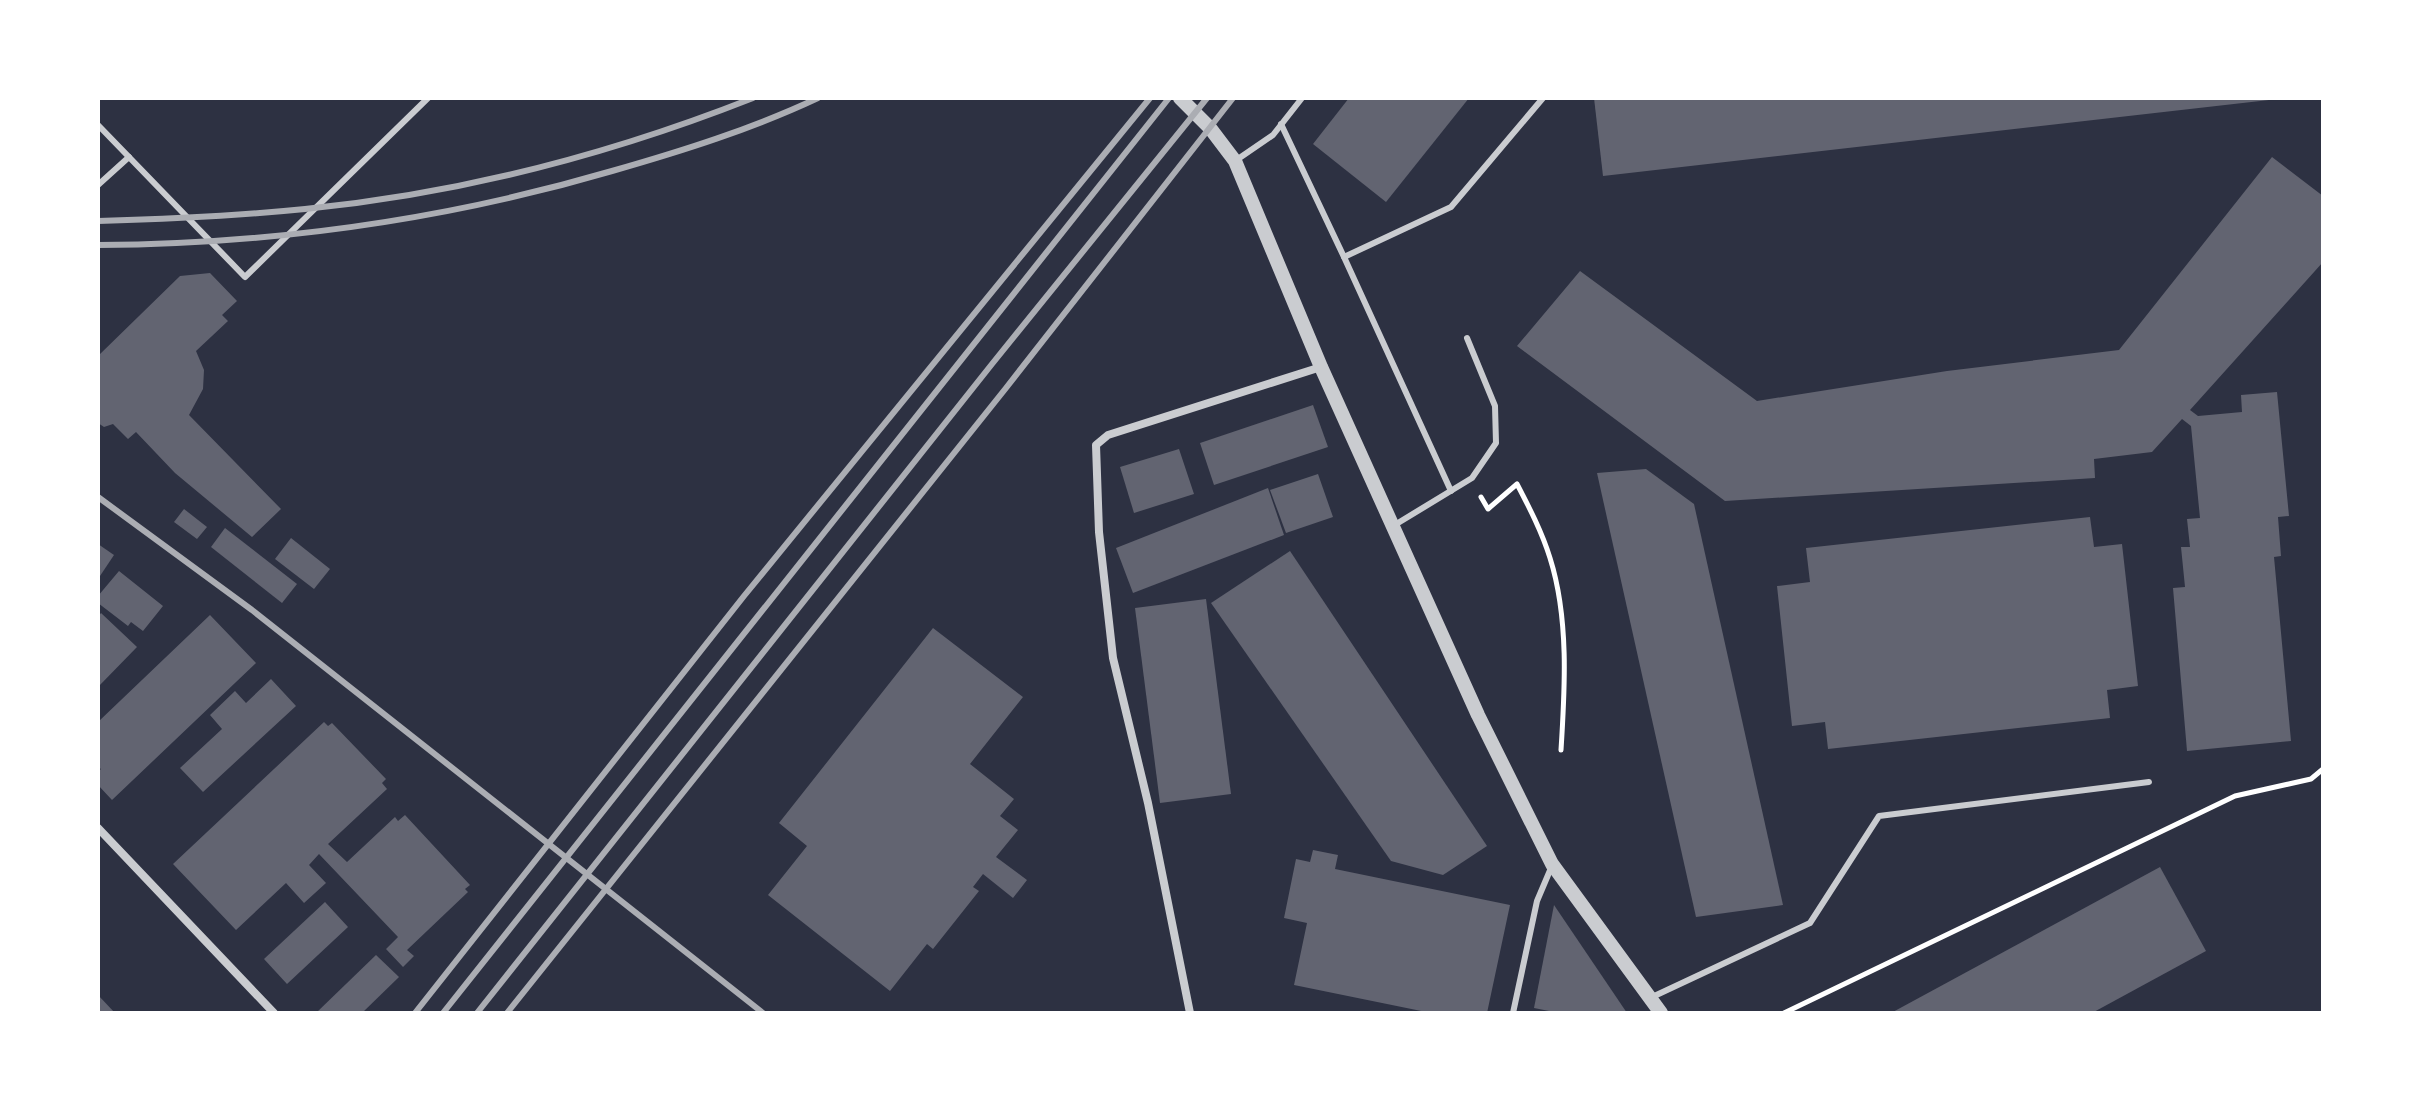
<svg xmlns="http://www.w3.org/2000/svg" width="2421" height="1111" font-family="Helvetica,sans-serif">
<style>
.building{fill:#626471}
.lines{fill:none;stroke-linecap:round;stroke-linejoin:round}
.path{stroke:#fff;stroke-width:5}
.service{stroke:#caccd0;stroke-width:6}
.minor{stroke:#caccd0;stroke-width:8}
.tertiary{stroke:#caccd0;stroke-width:14}
.rail{stroke:#abadb3;stroke-width:6}
</style>
<rect width="100%" height="100%" fill="#2d3142"/>
<g class="building">
<path d="M1349,98H1469L1386,202L1313,144Z"/>
<path d="M1594,98H2269V100L1603,176Z"/>
<path d="M2272,157L2323,196V262L2190,410L2198,416L2242,412L2241,395L2277,392L2289,516L2278,517L2281,556L2274,557L2291,741L2187,751L2173,588L2185,587L2181,547H2190L2187,519L2200,518L2191,426L2182,419L2152,452L2094,459L2095,478L1725,501L1517,346L1580,271L1757,401L1947,371L2119,350Z"/>
<path d="M210,273L237,301L222,315L228,321L196,351L204,370L203,389L189,415L281,509L252,537L175,473L136,432L128,439L113,424L104,427L98,423V356L180,276Z"/>
<path d="M1313,405L1328,447L1214,485L1200,443Z"/>
<path d="M1179,449L1194,494L1134,513L1120,467Z"/>
<path d="M1646,469L1694,504L1783,905L1696,917L1597,473Z"/>
<path d="M1318,474L1333,517L1286,533L1270,490Z"/>
<path d="M1268,488L1284,535L1133,593L1116,548Z"/>
<path d="M184,509L207,527L197,539L174,522Z"/>
<path d="M2090,517L2094,547L2122,544L2138,686L2107,690L2110,718L1828,749L1825,722L1792,726L1777,586L1810,582L1806,548Z"/>
<path d="M225,528L297,584L282,603L211,547Z"/>
<path d="M291,538L330,569L314,589L275,559Z"/>
<path d="M98,544L114,555L98,579Z"/>
<path d="M1290,551L1487,846L1443,875L1391,861L1211,603Z"/>
<path d="M119,571L163,606L143,631L131,622L128,626L98,603V596Z"/>
<path d="M1206,599L1231,794L1160,803L1135,608Z"/>
<path d="M101,613L137,647L98,687V617Z"/>
<path d="M210,615L256,663L112,800L98,785V772L101,769L98,767V722Z"/>
<path d="M933,628L1023,697L970,764L1014,799L1000,816L1018,830L996,857L1027,880L1013,898L983,874L973,887L979,891L933,949L927,944L890,991L768,895L807,846L779,823Z"/>
<path d="M271,679L296,706L203,792L180,768L222,729L210,715L235,691L246,703Z"/>
<path d="M324,722L328,726L332,723L386,779L382,783L387,789L328,844L347,862L395,817L398,821L405,815L470,885L465,889L468,892L407,950L414,956L403,967L386,949L398,937L319,854L309,865L326,883L304,903L286,883L236,930L173,864Z"/>
<path d="M1313,850L1338,855L1335,869L1510,905L1487,1013H1431L1294,985L1307,923L1284,918L1296,859L1310,862Z"/>
<path d="M2160,867L2206,951L2092,1013H1891Z"/>
<path d="M325,902L348,927L287,984L264,959Z"/>
<path d="M1554,905L1627,1013H1559L1534,1008Z"/>
<path d="M376,955L399,977L362,1013H316Z"/>
<path d="M98,995L115,1013H98Z"/>
</g>
<g class="lines">
<g class="path">
<path d="M1481,497L1488,509L1517,484C1529,507 1542,532 1550,558C1569,618 1565,688 1561,750"/>
<path d="M1784,1013L2235,796L2311,779L2323,769"/>
</g>
<g class="service">
<path d="M1281,124L1344,257"/>
<path d="M98,125L245,277L428,98"/>
<path d="M1235,161L1273,135L1302,98"/>
<path d="M98,185L129,157"/>
<path d="M1451,491L1344,257L1451,207L1543,98"/>
<path d="M1393,526L1472,478L1496,443L1495,406L1467,338"/>
<path d="M1650,998L1810,923L1879,816L2149,782"/>
<path d="M1513,1013L1537,901L1551,868"/>
</g>
<g class="minor">
<path d="M98,828L274,1013"/>
<path d="M1190,1013L1148,803L1113,658L1099,532L1096,445L1108,435L1321,367"/>
</g>
<path class="tertiary" d="M1180,98L1210,128L1235,161L1321,367L1478,715L1552,864L1661,1013"/>
<g class="rail">
<path d="M98,221C167,219 236,216 305,209C457,194 611,154 753,98"/>
<path d="M98,245C273,244 445,220 612,171C682,151 752,129 818,98"/>
<path d="M98,497L252,610L763,1013"/>
<path d="M415,1013L744,596L1150,98"/>
<path d="M443,1013L1169,98"/>
<path d="M477,1013L992,364L1207,98"/>
<path d="M507,1013L1006,388L1233,98"/>
</g>
</g>
<rect width="2421" height="1111" fill="none" stroke="#ffffff" stroke-width="200"/>
</svg>
